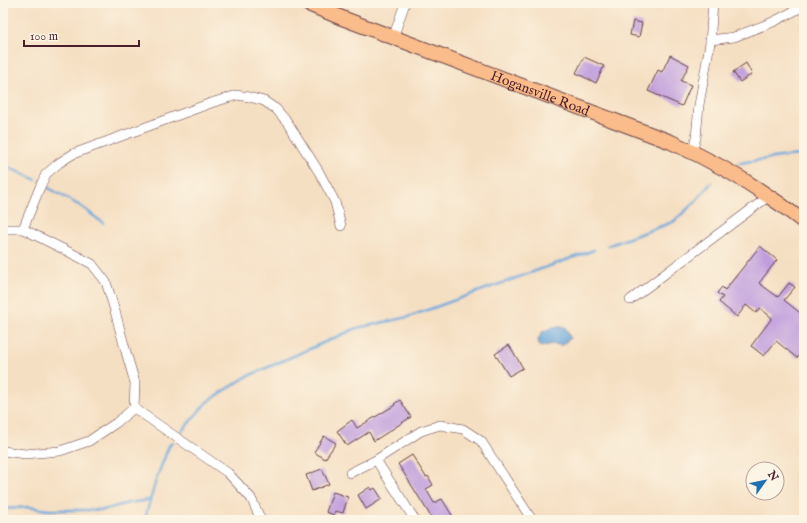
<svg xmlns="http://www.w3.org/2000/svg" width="807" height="523" font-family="'IM FELL English',serif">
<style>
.water{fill:#6ca7dd;stroke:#5b6384}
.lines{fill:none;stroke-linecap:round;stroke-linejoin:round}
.stream{stroke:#6ca7dd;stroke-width:2.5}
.building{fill:#c09ddd}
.minor-casing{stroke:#643c42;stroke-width:10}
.primary-casing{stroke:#643c42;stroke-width:16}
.minor{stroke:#fff;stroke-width:9}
.primary{stroke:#fabc8b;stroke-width:14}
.labels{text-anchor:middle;stroke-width:4;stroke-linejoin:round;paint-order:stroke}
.street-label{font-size:14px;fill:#4a1f2b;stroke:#fcf5e5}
</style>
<rect width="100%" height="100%" fill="#fcf5e5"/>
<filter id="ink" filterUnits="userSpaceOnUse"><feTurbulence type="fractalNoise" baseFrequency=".025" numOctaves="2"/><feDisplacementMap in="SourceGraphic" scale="8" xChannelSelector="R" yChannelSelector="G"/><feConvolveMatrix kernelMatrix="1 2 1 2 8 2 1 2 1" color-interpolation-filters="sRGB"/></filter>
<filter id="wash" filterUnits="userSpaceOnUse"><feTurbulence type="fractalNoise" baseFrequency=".012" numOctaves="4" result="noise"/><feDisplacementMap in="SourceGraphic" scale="16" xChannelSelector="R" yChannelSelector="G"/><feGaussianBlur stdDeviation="0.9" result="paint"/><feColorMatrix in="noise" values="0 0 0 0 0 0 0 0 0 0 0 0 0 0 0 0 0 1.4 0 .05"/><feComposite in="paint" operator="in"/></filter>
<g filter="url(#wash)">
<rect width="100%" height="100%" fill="#f5dfc2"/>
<path class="water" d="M553,327H565L570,338L562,345L552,344L540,347L538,340L542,332Z"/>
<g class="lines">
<g class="stream">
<path d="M739,163L787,156L804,155"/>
<path d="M3,165L28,176L36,180"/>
<path d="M47,187L82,207L103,223"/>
<path d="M607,246L673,222L692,205L711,183"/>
<path d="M181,432L207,402L246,377L357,328L408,317L594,250"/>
<path d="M3,509L29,507L48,510H103L128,503L150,500"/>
<path d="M147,520L146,514L157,477L169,446L173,442"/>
</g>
</g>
<g id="blocks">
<g class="building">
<path d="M633,21L642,23L639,37L630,35Z"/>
<path d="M670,55L689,65L681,81L691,85L682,106L648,91L658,70L662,72Z"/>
<path d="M584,57L604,66L596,83L576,73Z"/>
<path d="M746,63L752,74L740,82L733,72Z"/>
<path d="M760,246L777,260L759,283L778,297L789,283L795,287L784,300L804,316V350L797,358L776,341L764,356L751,346L772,318L760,308L756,313L746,305L737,317L719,302L723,297L717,293L722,287L725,290Z"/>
<path d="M509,345L523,368L509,376L495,354Z"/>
<path d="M400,400L411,417L374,441L369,432L347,446L337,431L352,420L357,428L395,405L394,404Z"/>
<path d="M324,436L336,443L325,459L314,452Z"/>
<path d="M412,455L426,477L428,476L433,485L426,489L434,503L442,499L455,520H433L412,486L398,464Z"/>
<path d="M322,469L329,484L312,491L306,475Z"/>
<path d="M370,487L372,490L375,488L382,499L366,509L358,495Z"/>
<path d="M333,492L348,497L343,513L335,511L334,515L326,512Z"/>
</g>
</g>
</g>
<g filter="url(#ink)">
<use href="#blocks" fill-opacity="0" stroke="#643c42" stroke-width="1"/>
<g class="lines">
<g class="minor-casing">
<g id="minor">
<path d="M393,38L405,3"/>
<path d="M710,40L734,37L773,22L804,6"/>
<path d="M692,152L696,138L699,105L710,43L713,3"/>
<path d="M3,229H23L75,255L92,264L106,282L115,311L124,345L135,383L134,408L116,423L89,441L60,451L25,454L3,451"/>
<path d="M23,229L40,187L46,174L59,163L73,154L211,103L237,95L249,97L264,101L276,109L288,123L319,172L335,202L341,226"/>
<path d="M630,300L769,196"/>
<path d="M134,408L228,473L251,498L261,520"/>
<path d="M376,460L415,520"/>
<path d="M350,473L376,460L421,431L440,425L463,429L481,441L532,520"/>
</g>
</g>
<g class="primary-casing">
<g id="primary">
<path id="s1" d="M306,3L342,18L671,142C720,164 762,189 804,222"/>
</g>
</g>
<use href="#minor" class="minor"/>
<use href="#primary" class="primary"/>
</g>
</g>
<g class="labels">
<g class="street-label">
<text dy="5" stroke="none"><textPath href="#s1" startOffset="251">Hogansville Road</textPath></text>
</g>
</g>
<rect width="807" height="523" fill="none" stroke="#fcf5e5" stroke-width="16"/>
<g transform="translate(765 481) rotate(57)"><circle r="19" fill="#fcf5e5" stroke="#b59f9b"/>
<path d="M0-3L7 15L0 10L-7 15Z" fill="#1f6fb2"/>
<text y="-6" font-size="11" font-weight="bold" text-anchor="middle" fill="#4a1f2b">N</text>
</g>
<path d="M24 40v6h115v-6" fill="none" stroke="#4a1f2b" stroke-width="2"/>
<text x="30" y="40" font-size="12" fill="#4a1f2b" stroke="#fcf5e5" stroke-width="3" paint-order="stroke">100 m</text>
</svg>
